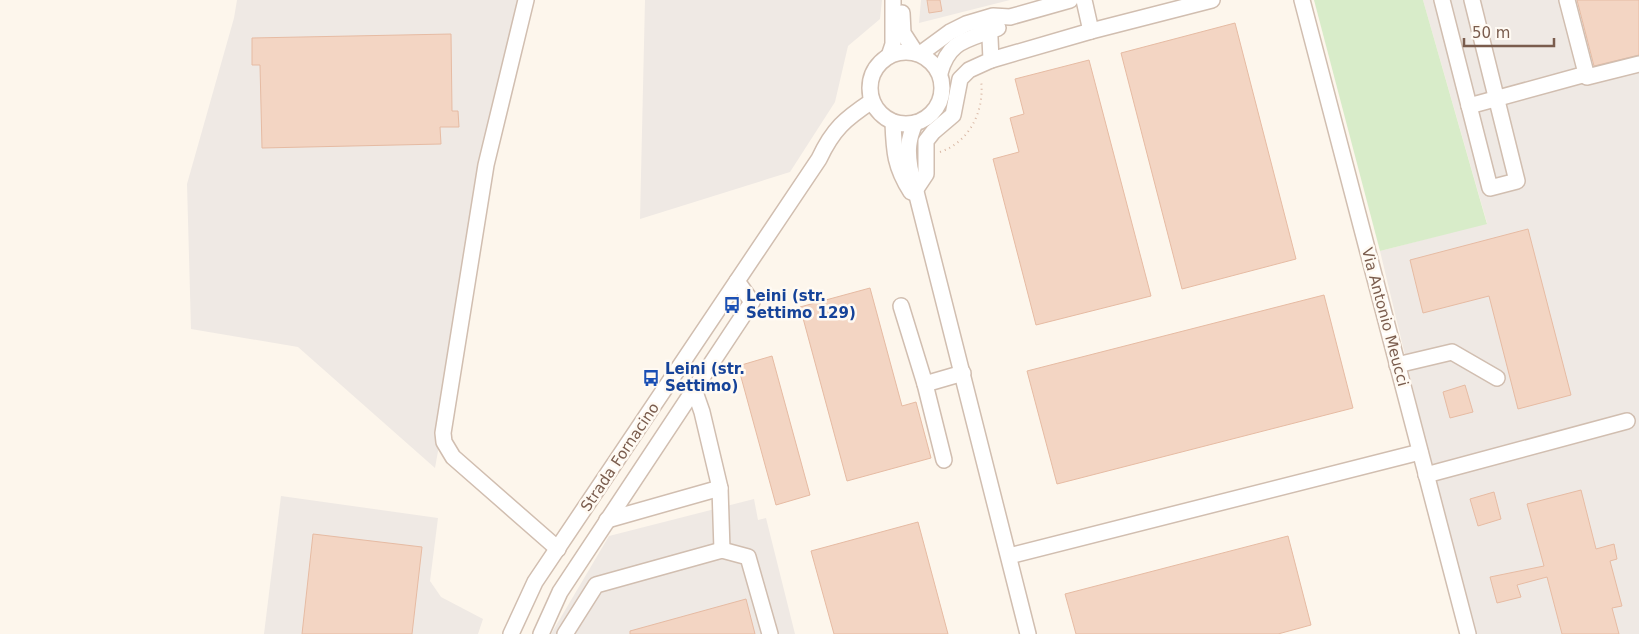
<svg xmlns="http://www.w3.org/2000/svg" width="1639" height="634" font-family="'DejaVu Sans',sans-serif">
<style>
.industrial{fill:#efe9e4}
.green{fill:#d8ecc9}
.building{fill:#f3d5c3;stroke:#e6bba3}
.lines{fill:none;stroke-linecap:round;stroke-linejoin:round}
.minor-casing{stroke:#d1beb0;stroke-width:18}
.path{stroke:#d9b8a5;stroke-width:2;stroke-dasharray:1 4;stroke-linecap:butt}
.minor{stroke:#fff;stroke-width:15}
.labels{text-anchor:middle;stroke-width:5;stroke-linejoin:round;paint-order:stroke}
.transit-label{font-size:15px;font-weight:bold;fill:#164399;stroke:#fffaf3;text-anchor:start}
.street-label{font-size:15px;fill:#7a5c4d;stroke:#fffaf3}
</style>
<rect width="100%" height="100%" fill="#fdf6ec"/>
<g class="industrial">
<path d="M237,0H526L499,111L435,468L298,347L191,329L187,184L234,18Z"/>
<path d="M645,0H882L880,19L848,46L835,102L790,172L640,219Z"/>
<path d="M921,0H1010L919,23Z"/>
<path d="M1423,0H1639V634H1472L1380,251L1487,223Z"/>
<path d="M281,496L438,518L430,581L441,597L483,619L478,634H264Z"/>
<path d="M754,499L758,520L766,518L795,634H551L609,536Z"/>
</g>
<path class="green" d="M1314,0H1423L1487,224L1380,251Z"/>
<g class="building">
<path d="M927,0H940L942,11L929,13Z"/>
<path d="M1577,0H1639V55L1594,66Z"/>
<path d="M1235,23L1296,259L1182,289L1121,53Z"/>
<path d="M451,34L452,111H458L459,127H440L441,144L262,148L260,65H252V38Z"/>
<path d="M1089,60L1151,296L1036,325L993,159L1019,152L1010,118L1024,114L1015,79Z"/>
<path d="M1528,229L1571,395L1518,409L1489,296L1423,313L1410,260Z"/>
<path d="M870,288L902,406L916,402L931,458L847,481L800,307Z"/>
<path d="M1324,295L1353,408L1057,484L1027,371Z"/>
<path d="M772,356L810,495L776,505L738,366Z"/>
<path d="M1465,385L1473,412L1450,418L1443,392Z"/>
<path d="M1581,490L1596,549L1614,544L1617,559L1610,561L1622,606L1612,608L1619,634H1562L1547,577L1517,585L1521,597L1497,603L1490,577L1544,566L1527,504Z"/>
<path d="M1494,492L1501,519L1478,526L1470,499Z"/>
<path d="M918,522L948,634H834L811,551Z"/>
<path d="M313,534L422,547L412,634H302Z"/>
<path d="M1288,536L1311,625L1278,634H1076L1065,594Z"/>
<path d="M746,599L755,634H630V631Z"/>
</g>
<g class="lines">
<g class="minor-casing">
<g id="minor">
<path d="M526,0L486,165L443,433L444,442L453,457L558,549"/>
<path d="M1302,0L1468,634"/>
<path d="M1442,0L1490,188L1517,181L1472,0"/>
<path d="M1567,0L1587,77L1639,64"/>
<path d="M902,13L903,33L916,53"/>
<path d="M1091,31L1212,0"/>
<circle cx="906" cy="88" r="36"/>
<path d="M920,54L950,32L966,24L993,16L1010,17L1070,0"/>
<path d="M889,56L893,44V0"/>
<path d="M991,60L1091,31L1084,0"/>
<path d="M940,73C949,39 969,40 998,28"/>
<path d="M1469,106L1586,74"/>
<path d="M893,122C894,152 895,167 911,192"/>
<path d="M915,123C908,140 907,150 910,168L1028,634"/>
<path d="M916,189L926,174V141L933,132L953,115L960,79L969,70L991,60L990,38L985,19"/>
<path d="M901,306L925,384"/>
<path d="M1397,365L1452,352L1497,378"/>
<path d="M944,460L925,384L963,373"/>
<path d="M1426,475L1627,421"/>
<path d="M720,488L722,550"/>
<path d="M607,520L720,488L702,412L694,389"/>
<path d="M1009,556L1420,452"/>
<path d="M511,634L535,582L819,159C833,129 845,119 872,101"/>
<path d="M541,634L560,592L752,302L737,281"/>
<path d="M565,634L596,585L722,550L748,557L770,634"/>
</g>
</g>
<path class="path" d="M940,152C970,142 985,110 981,80"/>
<use href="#minor" class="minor"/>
</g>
<defs>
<g id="bus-bare" transform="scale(1.35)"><path d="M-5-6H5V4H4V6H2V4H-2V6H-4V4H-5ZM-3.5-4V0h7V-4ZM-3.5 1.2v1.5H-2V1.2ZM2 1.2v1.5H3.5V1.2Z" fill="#1a4fb4" stroke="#fffaf3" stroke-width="2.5" paint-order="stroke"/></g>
</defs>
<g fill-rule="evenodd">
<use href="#bus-bare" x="732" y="305"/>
<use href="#bus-bare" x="651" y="378"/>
</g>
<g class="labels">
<g class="transit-label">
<text x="746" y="301">Leini (str.<tspan x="746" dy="17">Settimo 129)</tspan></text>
<text x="665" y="374">Leini (str.<tspan x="665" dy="17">Settimo)</tspan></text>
</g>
<g class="street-label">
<text transform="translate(1385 317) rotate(75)" y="5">Via Antonio Meucci</text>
<text transform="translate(620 457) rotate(-56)" y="5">Strada Fornacino</text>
</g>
</g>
<path d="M1464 38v8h90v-8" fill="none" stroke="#7a5c4d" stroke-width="2.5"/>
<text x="1472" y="38" font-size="15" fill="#7a5c4d" stroke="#fffaf3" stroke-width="4" paint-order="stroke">50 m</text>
</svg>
